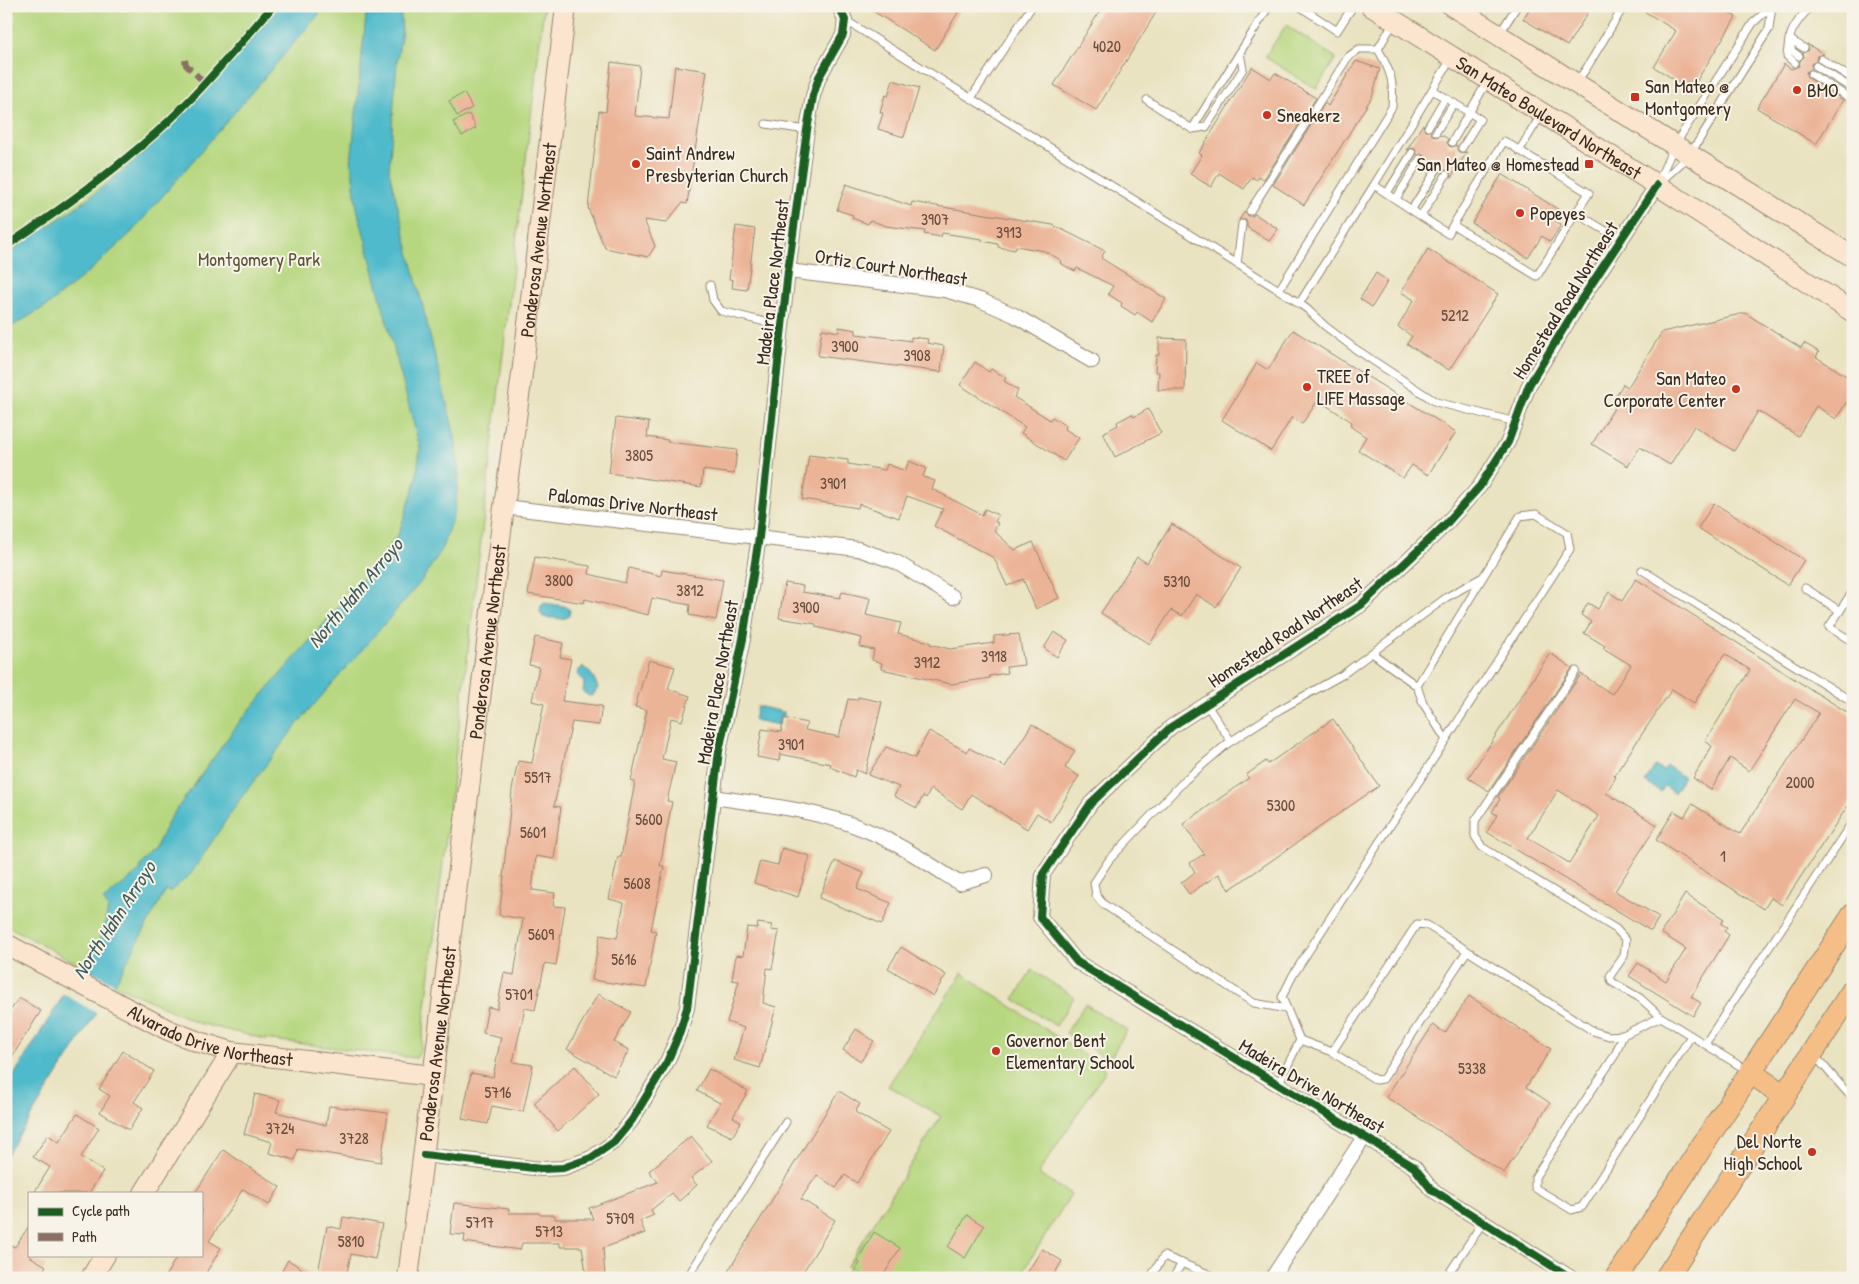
<svg xmlns="http://www.w3.org/2000/svg" width="1859" height="1284" font-family="'Patrick Hand',sans-serif">
<style>
.green{fill:#b6d77f;stroke:#78804e}
.water{fill:#4fbacb;stroke:#457274}
.pier{fill:#eae3c1}
.building{fill:#ecb497;fill-rule:evenodd}
.lines{fill:none;stroke-linecap:round;stroke-linejoin:round}
.lane-casing{stroke:#928670;stroke-width:9}
.street-casing{stroke:#928670;stroke-width:16}
.secondary-casing{stroke:#928670;stroke-width:22}
.primary-casing{stroke:#928670;stroke-width:24}
.lane{stroke:#fff;stroke-width:7}
.street{stroke:#fff;stroke-width:14}
.secondary{stroke:#fbe5cf;stroke-width:20}
.primary{stroke:#f6be87;stroke-width:22}
.quiet{stroke:#8d6e63;stroke-width:6;stroke-dasharray:12 6;stroke-linecap:butt}
.cycleway-casing{stroke:#f7f3e8;stroke-width:11}
.cycleway{stroke:#1b5e20;stroke-width:8}
.poi-dot{fill:#c8321e;stroke:#f7f3e8;stroke-width:2}
.labels{text-anchor:middle;stroke-width:4;stroke-linejoin:round;paint-order:stroke}
.number-label{font-size:16px;fill:#674c3c}
.poi-label{font-size:19px;fill:#3b2a1e;stroke:#f7f3e8;text-anchor:start}
.street-label{font-size:19px;fill:#3b2a1e;stroke:#f7f3e8}
.park-label{font-size:19px;fill:#5a5536;stroke:#f7f3e8}
.water-label{font-size:20px;font-style:italic;fill:#425c5b;stroke:#f7f3e8}
</style>
<rect width="100%" height="100%" fill="#f7f3e8"/>
<filter id="ink" filterUnits="userSpaceOnUse"><feTurbulence type="fractalNoise" baseFrequency=".02" numOctaves="2"/><feDisplacementMap in="SourceGraphic" scale="10" xChannelSelector="R" yChannelSelector="G"/><feConvolveMatrix kernelMatrix="1 2 1 2 8 2 1 2 1" color-interpolation-filters="sRGB"/></filter>
<filter id="wash" filterUnits="userSpaceOnUse"><feTurbulence type="fractalNoise" baseFrequency=".0096" numOctaves="4" result="noise"/><feDisplacementMap in="SourceGraphic" scale="20" xChannelSelector="R" yChannelSelector="G"/><feGaussianBlur stdDeviation="1.12" result="paint"/><feColorMatrix in="noise" values="0 0 0 0 0 0 0 0 0 0 0 0 0 0 0 0 0 1.4 0 .05"/><feComposite in="paint" operator="in"/></filter>
<g filter="url(#wash)">
<rect width="100%" height="100%" fill="#eae3c1"/>
<g class="green">
<path d="M6,6H544L421,1049L416,1058L264,1039L198,1023L118,986L6,925Z"/>
<path d="M1286,25L1336,58L1316,89L1265,57Z"/>
<path d="M1032,970L1074,997L1056,1026L1014,999Z"/>
<path d="M962,973L1106,1070L1038,1174L1071,1194L1019,1278H866L847,1266L941,1116L888,1086Z"/>
<path d="M1085,1004L1127,1030L1109,1060L1066,1033Z"/>
</g>
<g class="water">
<path d="M280,6H326L130,234L93,268L48,305L6,330V255C42,229 80,207 114,178C176,127 228,67 280,6Z"/>
<path d="M367,6H400L402,31L397,61L389,171L455,436L459,478L454,513L441,551L420,583L299,722L240,799L190,875L169,892L166,890L117,980L6,1156V1088L87,957L103,933L108,908L103,900L141,870L140,867L154,851L169,820L240,721L380,559L399,533L416,481L420,448L357,208L351,162Z"/>
<path d="M544,603L564,606L570,610L569,616L563,619L543,617L540,612L541,606Z"/>
<path d="M583,667C590,670 596,681 598,688L593,695L589,696L583,692L584,683L578,675L579,670Z"/>
<path d="M757,706L784,712V717L780,716L779,725L754,720Z"/>
<path d="M1655,766L1663,771L1667,766L1684,777L1674,793L1665,786L1661,792L1645,782Z"/>
</g>
<path class="pier" d="M80,964L116,985L98,1014L62,993Z"/>
<g id="blocks">
<g class="building">
<path d="M865,6H962L935,50Z"/>
<path d="M1103,6H1160L1096,110L1054,85Z"/>
<path d="M1531,6H1592L1567,46L1523,19Z"/>
<path d="M1636,6H1718L1736,17L1691,90L1654,67L1676,31Z"/>
<path d="M1807,44L1824,54L1817,56L1816,61L1811,64L1812,69L1806,72L1807,77L1843,100L1816,144L1757,108L1784,64L1791,69L1799,66L1800,61L1804,57L1803,53L1809,50Z"/>
<path d="M1356,61L1380,69L1372,97L1304,205L1273,185L1325,103L1328,106Z"/>
<path d="M611,62L640,66L635,116L669,119L675,66L707,71L687,204L682,203L666,223L644,220L655,246L648,257L605,248L588,208L599,111L606,112Z"/>
<path d="M1252,67L1271,79L1275,73L1316,98L1264,179L1259,177L1257,180L1252,177L1244,189L1219,173L1211,187L1190,174L1202,155L1199,153Z"/>
<path d="M893,80L919,88L904,137L878,129L883,113L880,112L885,95L888,96Z"/>
<path d="M464,93L472,108L457,116L449,101Z"/>
<path d="M469,114L476,128L462,136L453,122Z"/>
<path d="M1423,124L1425,131H1431L1432,135L1435,137L1442,135L1448,139L1447,142L1449,146L1452,147L1457,145V150L1460,153L1467,152L1451,178L1450,172L1446,170L1441,172L1442,167L1439,164H1435L1432,167L1425,162L1423,155H1417L1415,149L1412,148L1407,150Z"/>
<path d="M1502,174L1559,210L1553,219L1561,225L1550,242L1542,236L1528,258L1472,223Z"/>
<path d="M846,184L911,206L912,202L1053,225L1105,251L1101,258L1166,299L1152,322L1137,312L1135,315L1121,306L1122,303L1108,294L1113,286L1077,268L1075,271L1060,263L1061,260L1044,251L1016,246L1015,250L998,247V244L982,241V239L942,233L941,237L924,234L925,231L886,226L870,220L868,224L852,218L853,215L837,210Z"/>
<path d="M1245,211L1248,216H1252L1255,214L1278,229L1269,241L1247,227V222L1245,220H1239Z"/>
<path d="M736,226L755,229L747,290L732,288L733,280L729,279Z"/>
<path d="M1428,249L1498,294L1449,370L1407,344L1412,336L1398,327L1414,300L1401,292Z"/>
<path d="M1376,273L1388,281L1372,307L1360,299Z"/>
<path d="M1745,313L1801,348L1804,343L1819,352L1816,357L1853,380V392L1836,419L1816,406L1798,436L1758,411L1734,451L1694,426L1670,465L1640,447L1628,466L1592,444L1618,402L1614,399L1623,384L1628,387L1662,332Z"/>
<path d="M839,327L856,330V334L882,337L911,341V337L928,339L927,343L944,346L941,372L818,356L822,329L839,332Z"/>
<path d="M1293,330L1456,432L1428,475L1412,465L1403,478L1358,450L1366,437L1350,426L1352,422L1318,400L1302,424L1292,417L1271,451L1222,420L1257,363L1268,370Z"/>
<path d="M1159,338L1186,339L1185,390H1158L1159,372H1155L1156,355H1159Z"/>
<path d="M975,362L989,372L991,369L1006,378L1004,381L1018,390L1014,397L1050,420L1052,417L1066,426L1065,429L1079,438L1064,461L1021,433L1025,427L960,385Z"/>
<path d="M1148,409L1161,433L1115,457L1103,433L1118,425L1117,422L1132,414L1134,417Z"/>
<path d="M616,418L649,422L647,437L668,440L667,442L737,450L734,474L703,470L701,487L609,473Z"/>
<path d="M809,455L848,460V464L885,470L887,464L905,471L909,461L926,468L923,477L935,481L932,489L982,515L985,509L998,515L995,522L998,523L994,531L1015,550L1033,542L1059,598L1036,609L1023,579L1007,586L994,558L934,526L943,509L907,496L899,518L859,504L858,508L802,499Z"/>
<path d="M1714,503L1804,560L1788,585L1698,528Z"/>
<path d="M1172,524L1241,568L1216,607L1196,594L1182,616L1171,610L1150,644L1101,613L1137,557L1147,563Z"/>
<path d="M535,557L590,566L589,574L625,583L629,568L661,576L662,570L723,580L716,620L689,615L690,605L652,598L648,615L585,599L584,603L528,594Z"/>
<path d="M1636,579L1853,716V798L1782,905L1771,898L1764,909L1656,840L1674,811L1684,817L1692,804L1740,834L1819,713L1795,699L1749,771L1730,758L1711,790L1693,778L1712,746L1705,741L1750,670L1725,654L1694,703L1672,689L1614,776L1616,777L1606,793L1657,825L1615,891L1659,917L1651,931L1487,832L1497,815L1492,812L1500,799L1498,797L1581,674L1612,694L1631,665L1603,648L1605,646L1584,633L1591,622L1581,615L1588,603L1598,609L1609,592L1622,601ZM1558,790L1599,816L1569,863L1528,838Z"/>
<path d="M785,583L803,586L802,592L840,598L842,592L870,598L866,615L901,623L898,634L930,642V644L950,649L994,643V636L1019,634L1024,665L1006,667L1007,673L989,676L990,678L951,684L881,669L882,663L872,660L874,650L860,647L862,638L816,627V624L779,618Z"/>
<path d="M1054,632L1068,640L1057,657L1044,648Z"/>
<path d="M535,637L563,643L560,657L571,659L562,701L602,706L599,725L572,722L554,806L561,807L554,859L536,856L532,890L555,893L553,906L565,907L556,965L545,963L535,1010L525,1008L513,1062L533,1065L523,1112L492,1106L488,1124L462,1119L471,1073L493,1077L501,1037L483,1033L488,1007L497,1009L504,973L514,975L523,919L499,915L504,877H503L512,790L518,761L532,763L544,704L532,701L539,667L529,665Z"/>
<path d="M1550,653L1572,668L1489,791L1468,778Z"/>
<path d="M649,660L675,667L668,689L690,696L682,721L671,718L662,759L676,762L667,801L672,802L660,866H664L651,930L656,931L646,988L592,980L600,935L617,938L624,903L609,899L618,857H621L635,782L631,781L647,710L635,707Z"/>
<path d="M858,697L882,702L865,774L856,770L854,777L830,767L831,764L780,754L779,761L757,757L762,729L781,732L784,718L807,723L805,730L839,737L848,699L857,700Z"/>
<path d="M1333,719L1379,786L1229,890L1219,874L1189,894L1181,883L1195,872L1190,863L1204,854L1183,824L1249,778L1246,775L1266,761L1268,764Z"/>
<path d="M1032,724L1075,751L1065,768L1079,776L1051,822L1037,813L1027,829L971,794L962,809L931,789L926,798L923,796L917,808L894,796L899,787L868,775L886,747L915,758L929,731L967,752L969,748L1005,767Z"/>
<path d="M782,848L810,856L798,897L754,883L760,861L778,865Z"/>
<path d="M835,861L864,873L857,889L891,903L882,924L819,898Z"/>
<path d="M1685,894L1724,919L1721,924L1727,927L1724,931L1729,935L1691,997L1701,1003L1693,1016L1629,976L1638,963L1666,981L1686,949L1661,933Z"/>
<path d="M758,923L772,925L771,930L779,931L772,969L767,968L763,1003L776,1007L760,1068L734,1060L744,1028L727,1022L739,981L732,980L736,955L743,956L747,927L757,928Z"/>
<path d="M901,947L946,975L933,996L888,968Z"/>
<path d="M598,994L631,1012L614,1042L629,1050L614,1076L567,1049Z"/>
<path d="M1469,996L1551,1049L1526,1087L1550,1103L1504,1173L1386,1097L1433,1025L1445,1033Z"/>
<path d="M19,998L41,1011L6,1066V1017Z"/>
<path d="M856,1029L874,1041L861,1061L843,1050Z"/>
<path d="M123,1051L154,1071L134,1102L143,1108L129,1130L100,1112L110,1096L99,1089Z"/>
<path d="M575,1066L599,1094L558,1131L534,1103Z"/>
<path d="M709,1069L748,1091L733,1117L741,1122L732,1137L707,1125L720,1103L697,1091Z"/>
<path d="M839,1091L860,1104L855,1112L889,1132L857,1183L845,1175L836,1188L817,1175L801,1199L835,1220L818,1248L799,1278H724Z"/>
<path d="M255,1094L280,1100L276,1112L326,1125L329,1106L388,1113L381,1162L298,1149L295,1160L269,1153L272,1142L244,1134Z"/>
<path d="M77,1114L99,1128L81,1157L103,1171L89,1193H34L50,1167L33,1157L48,1135L59,1142Z"/>
<path d="M691,1136L712,1161L691,1178L697,1185L679,1201L672,1193L651,1210L654,1215L640,1221L645,1233L603,1248L605,1278H587L582,1247H560V1243H522L520,1250L464,1242L465,1235L450,1234L454,1203L509,1209V1213H539L540,1215H555V1219H593L589,1208L658,1182L649,1171Z"/>
<path d="M223,1150L280,1187L269,1205L243,1189L209,1241L221,1248L203,1278H164L178,1255H201V1193H195Z"/>
<path d="M967,1215L984,1226L965,1258L948,1247Z"/>
<path d="M343,1217L382,1224L375,1259L351,1254L346,1278H317L327,1226L341,1229Z"/>
<path d="M29,1226V1256L46,1266L38,1278H6V1252L11,1245L15,1247Z"/>
<path d="M874,1232L900,1248L882,1278H851L860,1263L857,1261Z"/>
<path d="M1042,1249L1062,1261L1052,1278H1024Z"/>
<path d="M288,1260L317,1278H278Z"/>
</g>
</g>
</g>
<g filter="url(#ink)">
<use href="#blocks" fill-opacity="0" stroke="#928670" stroke-width="1"/>
<g class="lines">
<g class="lane-casing">
<g id="lane">
<path d="M1299,6L1337,31L1353,6"/>
<path d="M845,20L1287,295L1307,309L1325,326L1354,348L1436,402L1516,422"/>
<path d="M1500,33L1517,6"/>
<path d="M1378,49L1394,22"/>
<path d="M1799,56L1792,51C1791,48 1789,43 1790,39C1790,30 1805,10 1813,6"/>
<path d="M1821,59L1853,79"/>
<path d="M1795,63L1787,56L1789,39L1804,48"/>
<path d="M1816,66L1853,89"/>
<path d="M1811,74L1853,100"/>
<path d="M1577,81L1586,69L1624,6"/>
<path d="M1432,90L1480,119L1462,148"/>
<path d="M971,98L1032,6"/>
<path d="M1147,100L1192,129L1269,6"/>
<path d="M766,124L807,130"/>
<path d="M1428,127L1445,98"/>
<path d="M1192,129L1206,127L1243,69L1240,53"/>
<path d="M1436,132L1454,103"/>
<path d="M1452,142L1487,82"/>
<path d="M1519,151L1541,115"/>
<path d="M1658,182L1674,146L1753,23L1772,6"/>
<path d="M1659,183L1689,156L1769,29L1772,6"/>
<path d="M1374,185L1451,59"/>
<path d="M1387,193L1412,153"/>
<path d="M1396,199L1420,159"/>
<path d="M1412,209L1437,169"/>
<path d="M1250,211L1348,57L1359,49H1378"/>
<path d="M1576,213L1589,193L1504,141L1453,225L1537,276L1576,213L1621,240"/>
<path d="M1421,216L1446,175"/>
<path d="M1237,264L1242,224"/>
<path d="M710,285L713,300L721,311L782,326"/>
<path d="M1279,290L1392,107C1394,81 1391,72 1378,49"/>
<path d="M1299,304L1374,185L1448,234L1453,225"/>
<path d="M1642,570L1853,702"/>
<path d="M1805,588L1840,611"/>
<path d="M1851,594L1829,627L1853,642"/>
<path d="M1372,653L1417,686"/>
<path d="M1576,671L1475,821V836L1482,847L1616,929L1626,940L1624,956L1610,976L1612,982L1640,998L1661,1017"/>
<path d="M1206,704L1231,741"/>
<path d="M1467,951L1383,1079L1376,1080L1332,1052L1417,924L1427,925L1593,1031L1609,1036L1623,1035L1661,1017L1748,1071"/>
<path d="M1287,1009L1254,1003L1241,995L1103,904L1096,895L1094,883L1109,860L1185,780L1227,744L1279,710L1342,675L1447,597L1481,578"/>
<path d="M1623,1035L1615,1055L1535,1177V1188L1572,1210L1582,1207L1691,1036"/>
<path d="M1300,1040L1332,1052"/>
<path d="M1705,1044L1853,821"/>
<path d="M1815,1056L1853,1099"/>
<path d="M1278,1085L1300,1040L1282,997L1293,975L1570,549L1567,533L1536,514L1520,516L1417,686L1423,703L1446,740"/>
<path d="M687,1278L786,1122"/>
<path d="M1150,1278L1164,1256L1218,1278"/>
<path d="M1173,1278L1182,1263"/>
<path d="M1446,1278L1483,1222"/>
</g>
</g>
<g class="street-casing">
<g id="street">
<path d="M788,271L945,290L980,300L1014,315L1092,361"/>
<path d="M504,507L858,549L896,562L953,597"/>
<path d="M714,797C765,805 818,810 866,830C900,844 929,864 959,883L986,875"/>
<path d="M424,1155L542,1169L563,1168L591,1158L614,1142L632,1120L667,1062L679,1034L687,1008L719,751L743,639L759,537L788,271L807,130L813,96L819,77L843,35L845,20L839,6"/>
<path d="M1272,1278L1364,1137"/>
<path d="M1571,1278L1431,1189L1414,1167L1077,962L1040,917L1043,874L1091,803L1171,727L1361,605L1445,525L1480,486L1508,442L1529,385L1581,300L1657,185"/>
</g>
</g>
<g class="secondary-casing">
<g id="secondary">
<path id="s1" d="M1371,6L1657,185L1853,312"/>
<path d="M1452,6L1853,257"/>
<path id="s2" d="M6,944L168,1030L199,1042L232,1052L432,1076"/>
<path d="M144,1193L232,1052"/>
<path d="M91,1278L105,1255"/>
<path id="s3" d="M408,1278L504,507L522,374L566,6"/>
</g>
</g>
<g class="primary-casing">
<g id="primary">
<path d="M1750,1072L1783,1095"/>
<path d="M1616,1278L1853,915"/>
<path d="M1666,1278L1853,990"/>
</g>
</g>
<use href="#lane" class="lane"/>
<use href="#street" class="street"/>
<use href="#secondary" class="secondary"/>
<use href="#primary" class="primary"/>
<path class="quiet" d="M185,60L186,65L205,83"/>
<g class="cycleway-casing">
<g id="cycleway">
<path d="M6,246C59,211 110,174 157,132C199,94 235,49 273,6"/>
<path d="M424,1155L542,1169L563,1168L591,1158L614,1142L632,1120L667,1062L679,1034L687,1008L719,751L743,639L759,537L788,271L807,130L813,96L819,77L843,35L845,20L839,6"/>
<path d="M1571,1278L1431,1189L1414,1167L1077,962L1040,917L1043,874L1091,803L1171,727L1361,605L1445,525L1480,486L1508,442L1529,385L1581,300L1657,185"/>
</g>
</g>
<use href="#cycleway" class="cycleway"/>
</g>
</g>
<g class="poi-dot">
<circle cx="1797" cy="90" r="5"/>
<rect x="1630" y="92" width="10" height="10" rx="2.5"/>
<circle cx="1267" cy="115" r="5"/>
<circle cx="636" cy="164" r="5"/>
<rect x="1584" y="159" width="10" height="10" rx="2.5"/>
<circle cx="1520" cy="213" r="5"/>
<circle cx="1307" cy="387" r="5"/>
<circle cx="1736" cy="389" r="5"/>
<circle cx="996" cy="1051" r="5"/>
<circle cx="1812" cy="1152" r="5"/>
</g>
<g class="labels">
<g class="number-label">
<text x="1107" y="52">4020</text>
<text x="935" y="225">3907</text>
<text x="1009" y="238">3913</text>
<text x="1455" y="321">5212</text>
<text x="845" y="352">3900</text>
<text x="917" y="361">3908</text>
<text x="639" y="461">3805</text>
<text x="833" y="489">3901</text>
<text x="559" y="586">3800</text>
<text x="1177" y="587">5310</text>
<text x="690" y="596">3812</text>
<text x="806" y="613">3900</text>
<text x="994" y="662">3918</text>
<text x="927" y="668">3912</text>
<text x="791" y="750">3901</text>
<text x="538" y="783">5517</text>
<text x="1800" y="788">2000</text>
<text x="1281" y="811">5300</text>
<text x="649" y="825">5600</text>
<text x="533" y="838">5601</text>
<text x="1723" y="862">1</text>
<text x="637" y="889">5608</text>
<text x="541" y="940">5609</text>
<text x="624" y="965">5616</text>
<text x="519" y="1000">5701</text>
<text x="1472" y="1074">5338</text>
<text x="498" y="1098">5716</text>
<text x="280" y="1134">3724</text>
<text x="354" y="1144">3728</text>
<text x="620" y="1224">5709</text>
<text x="480" y="1228">5717</text>
<text x="549" y="1237">5713</text>
<text x="351" y="1247">5810</text>
</g>
<g class="poi-label">
<text x="1645" y="93">San Mateo @<tspan x="1645" dy="22">Montgomery</tspan></text>
<text x="1807" y="97">BMO</text>
<text x="1277" y="122">Sneakerz</text>
<text x="646" y="160">Saint Andrew<tspan x="646" dy="22">Presbyterian Church</tspan></text>
<text x="1579" y="171" text-anchor="end">San Mateo @ Homestead</text>
<text x="1530" y="220">Popeyes</text>
<text x="1317" y="383">TREE of<tspan x="1317" dy="22">LIFE Massage</tspan></text>
<text x="1726" y="385" text-anchor="end">San Mateo<tspan x="1726" dy="22">Corporate Center</tspan></text>
<text x="1006" y="1047">Governor Bent<tspan x="1006" dy="22">Elementary School</tspan></text>
<text x="1802" y="1148" text-anchor="end">Del Norte<tspan x="1802" dy="22">High School</tspan></text>
</g>
<g class="street-label">
<text dy="7" stroke="none"><textPath href="#s1" startOffset="210">San Mateo Boulevard Northeast</textPath></text>
<text dy="7" stroke="none"><textPath href="#s3" startOffset="1046">Ponderosa Avenue Northeast</textPath></text>
<text transform="translate(891 267) rotate(9)" y="7">Ortiz Court Northeast</text>
<text transform="translate(772 282) rotate(-83)" y="7">Madeira Place Northeast</text>
<text transform="translate(1565 300) rotate(-58)" y="7">Homestead Road Northeast</text>
<text transform="translate(633 504) rotate(7)" y="7">Palomas Drive Northeast</text>
<text transform="translate(1285 632) rotate(-34)" y="7">Homestead Road Northeast</text>
<text dy="7" stroke="none"><textPath href="#s3" startOffset="641">Ponderosa Avenue Northeast</textPath></text>
<text transform="translate(717 682) rotate(-80)" y="7">Madeira Place Northeast</text>
<text dy="7" stroke="none"><textPath href="#s2" startOffset="226">Alvarado Drive Northeast</textPath></text>
<text dy="7" stroke="none"><textPath href="#s3" startOffset="236">Ponderosa Avenue Northeast</textPath></text>
<text transform="translate(1312 1086) rotate(31)" y="7">Madeira Drive Northeast</text>
</g>
<g class="park-label">
<text x="259" y="266">Montgomery Park</text>
</g>
<g class="water-label">
<text transform="translate(355 593) rotate(-50)" y="7">North Hahn Arroyo</text>
<text transform="translate(114 920) rotate(-57)" y="7">North Hahn Arroyo</text>
</g>
</g>
<rect width="1859" height="1284" fill="none" stroke="#f7f3e8" stroke-width="25"/>
<rect x="28" y="1192" width="175" height="65" fill="#f7f3e8" stroke="#aca397"/>
<rect x="38" y="1208" width="25" height="8" fill="#1b5e20" stroke="#aca397"/>
<text x="72" y="1216" font-size="15" fill="#3b2a1e">Cycle path</text>
<rect x="38" y="1233" width="25" height="8" fill="#8d6e63" stroke="#aca397"/>
<text x="72" y="1242" font-size="15" fill="#3b2a1e">Path</text>
</svg>
